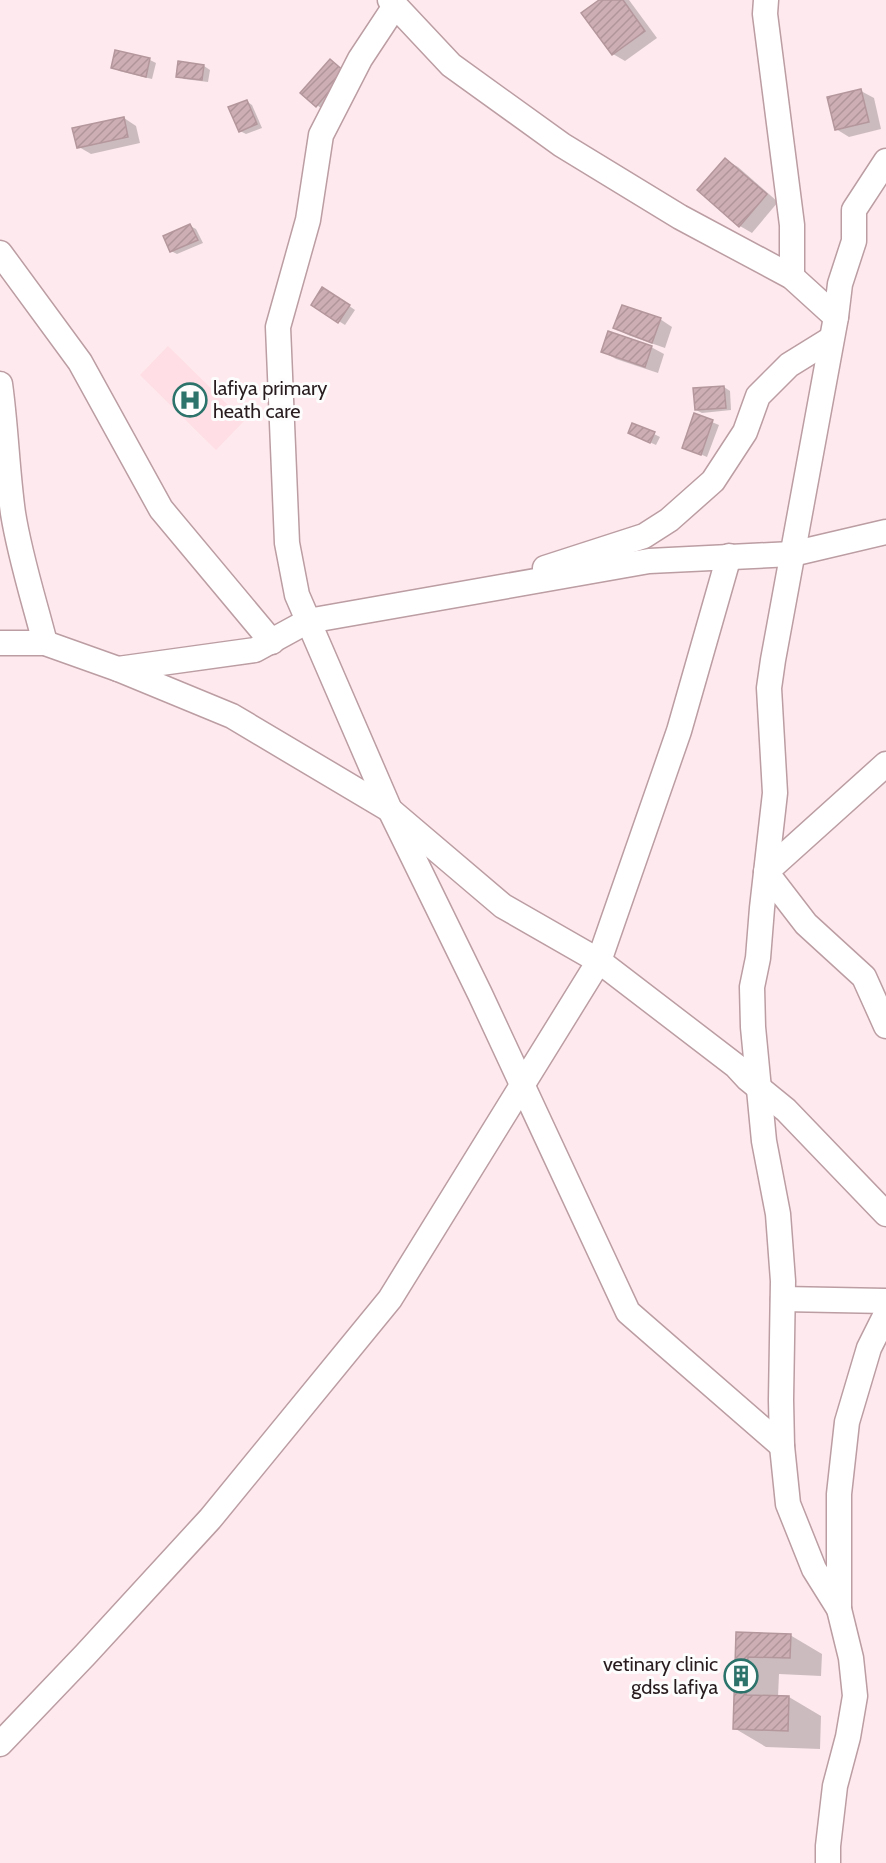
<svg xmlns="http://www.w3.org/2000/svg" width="886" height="1863" font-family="Cabin,sans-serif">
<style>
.built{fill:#ffdee5}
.shadow{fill:#0003}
.building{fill:url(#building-hatch);stroke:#b4979d;stroke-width:1.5}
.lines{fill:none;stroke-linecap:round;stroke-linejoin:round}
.minor-casing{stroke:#bb9da3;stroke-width:27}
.minor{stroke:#fff;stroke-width:24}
.labels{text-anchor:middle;stroke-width:6;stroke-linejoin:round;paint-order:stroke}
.poi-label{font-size:20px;fill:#281c1f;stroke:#fdfdfd;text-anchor:start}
</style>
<defs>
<pattern id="building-hatch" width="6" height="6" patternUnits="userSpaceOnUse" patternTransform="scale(1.5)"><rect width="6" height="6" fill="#cdaeb4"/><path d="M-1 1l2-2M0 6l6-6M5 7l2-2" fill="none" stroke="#b0959a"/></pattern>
</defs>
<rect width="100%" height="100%" fill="#feeaee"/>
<path class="built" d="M168,346L244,421L216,450L140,375Z"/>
<g class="shadow">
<path d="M602,0H629L657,38L625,61L613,54Z"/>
<path d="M116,52L150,60L156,63L152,79L119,71L113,67Z"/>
<path d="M330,61L350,77L322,109L317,105Z"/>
<path d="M204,66L210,70L208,82L184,79L178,76Z"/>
<path d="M861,91L874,98L881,129L849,137L836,129Z"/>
<path d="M246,101L252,105L262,128L246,134L240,131Z"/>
<path d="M124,118L136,126L140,143L91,154L79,147Z"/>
<path d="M726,160L738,167L778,202L752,233L740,226Z"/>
<path d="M190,226L196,229L203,243L177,254L171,251Z"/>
<path d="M329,292L355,310L345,325L313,305Z"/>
<path d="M660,319L672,327L665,348L628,335L615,328Z"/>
<path d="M651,347L664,354L658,373L616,359L603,352Z"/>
<path d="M724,387L730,391L731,410L702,413L696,410Z"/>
<path d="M695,415L719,425L707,457L684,447Z"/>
<path d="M654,434L660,437L656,445L636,436Z"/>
<path d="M737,1634L790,1635L822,1654L821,1676L779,1674L778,1697H789L821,1716L820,1749L766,1747L734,1728Z"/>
</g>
<g class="building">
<path d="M599,0H623L645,31L612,55L581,13Z"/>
<path d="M115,50L150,58L146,77L111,68Z"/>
<path d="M330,59L345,72L316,107L300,93Z"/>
<path d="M178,61L204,65L202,80L176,77Z"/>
<path d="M861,89L869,122L835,130L827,97Z"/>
<path d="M247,100L257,124L239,132L228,107Z"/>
<path d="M124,117L128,137L77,148L72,128Z"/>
<path d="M725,158L767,194L739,227L697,190Z"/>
<path d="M190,224L198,240L170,252L163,236Z"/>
<path d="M322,287L350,305L338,323L311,305Z"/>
<path d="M622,305L661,318L652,343L613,328Z"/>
<path d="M608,331L652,346L645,367L601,352Z"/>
<path d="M724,386L726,408L695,410L693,388Z"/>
<path d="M694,413L713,420L701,455L682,448Z"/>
<path d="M632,423L655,432L650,443L628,433Z"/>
<path d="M736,1632L791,1634L790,1658L748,1657L746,1695L789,1696L788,1731L733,1729Z"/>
</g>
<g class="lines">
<g class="minor-casing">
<g id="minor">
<path d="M390,0L451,65L562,145L680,217L792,277L836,317"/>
<path d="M766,0L765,14L792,225V277"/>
<path d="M395,6L360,59L321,135L308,220L278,327L287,543L297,595L390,810L480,994L628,1312L782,1446"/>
<path d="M0,253L80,362L161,509L272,642"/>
<path d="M0,384C6,427 7,470 13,513C20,557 34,600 45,643"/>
<path d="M545,568L644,536L669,520L713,481L745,432L758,396L789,365L831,339"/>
<path d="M0,643H45L118,669L255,650L308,621L649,561L792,554L886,532"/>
<path d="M118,669L232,716L390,810L503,906L599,961L736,1066L748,1079L786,1110L886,1214"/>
<path d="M886,764L766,872L806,924L864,977L886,1026"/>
<path d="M783,1299L886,1301"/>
<path d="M839,1609V1494L847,1422L869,1348L886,1314"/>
<path d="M0,1744L86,1654L210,1519L390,1299L599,961L679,731L729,556"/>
<path d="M828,1863V1846L835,1786L848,1737L855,1696L851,1658L839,1609L814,1569L788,1504L782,1446L781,1400L783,1281L778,1214L764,1141L753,1027L752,987L758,958L762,908L775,793L769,688L773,660L836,317L840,284L854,241V210L886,161"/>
</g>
</g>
<use href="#minor" class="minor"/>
</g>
<defs>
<g id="hospital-ring" transform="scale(1.725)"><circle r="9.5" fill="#fdfdfd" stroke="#2c736b" stroke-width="1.5"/><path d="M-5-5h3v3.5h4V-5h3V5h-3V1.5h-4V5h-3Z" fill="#2c736b"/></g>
<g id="building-ring" transform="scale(1.725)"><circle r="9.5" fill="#fdfdfd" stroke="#2c736b" stroke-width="1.5"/><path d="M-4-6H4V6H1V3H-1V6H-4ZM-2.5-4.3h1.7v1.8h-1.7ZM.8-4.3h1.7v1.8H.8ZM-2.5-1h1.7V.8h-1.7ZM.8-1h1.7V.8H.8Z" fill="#2c736b"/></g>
</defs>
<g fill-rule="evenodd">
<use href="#hospital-ring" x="190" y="400"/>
<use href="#building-ring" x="741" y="1676"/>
</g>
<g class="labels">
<g class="poi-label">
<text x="213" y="395">lafiya primary<tspan x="213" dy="23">heath care</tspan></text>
<text x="718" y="1671" text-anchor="end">vetinary clinic<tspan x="718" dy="23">gdss lafiya</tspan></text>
</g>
</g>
</svg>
